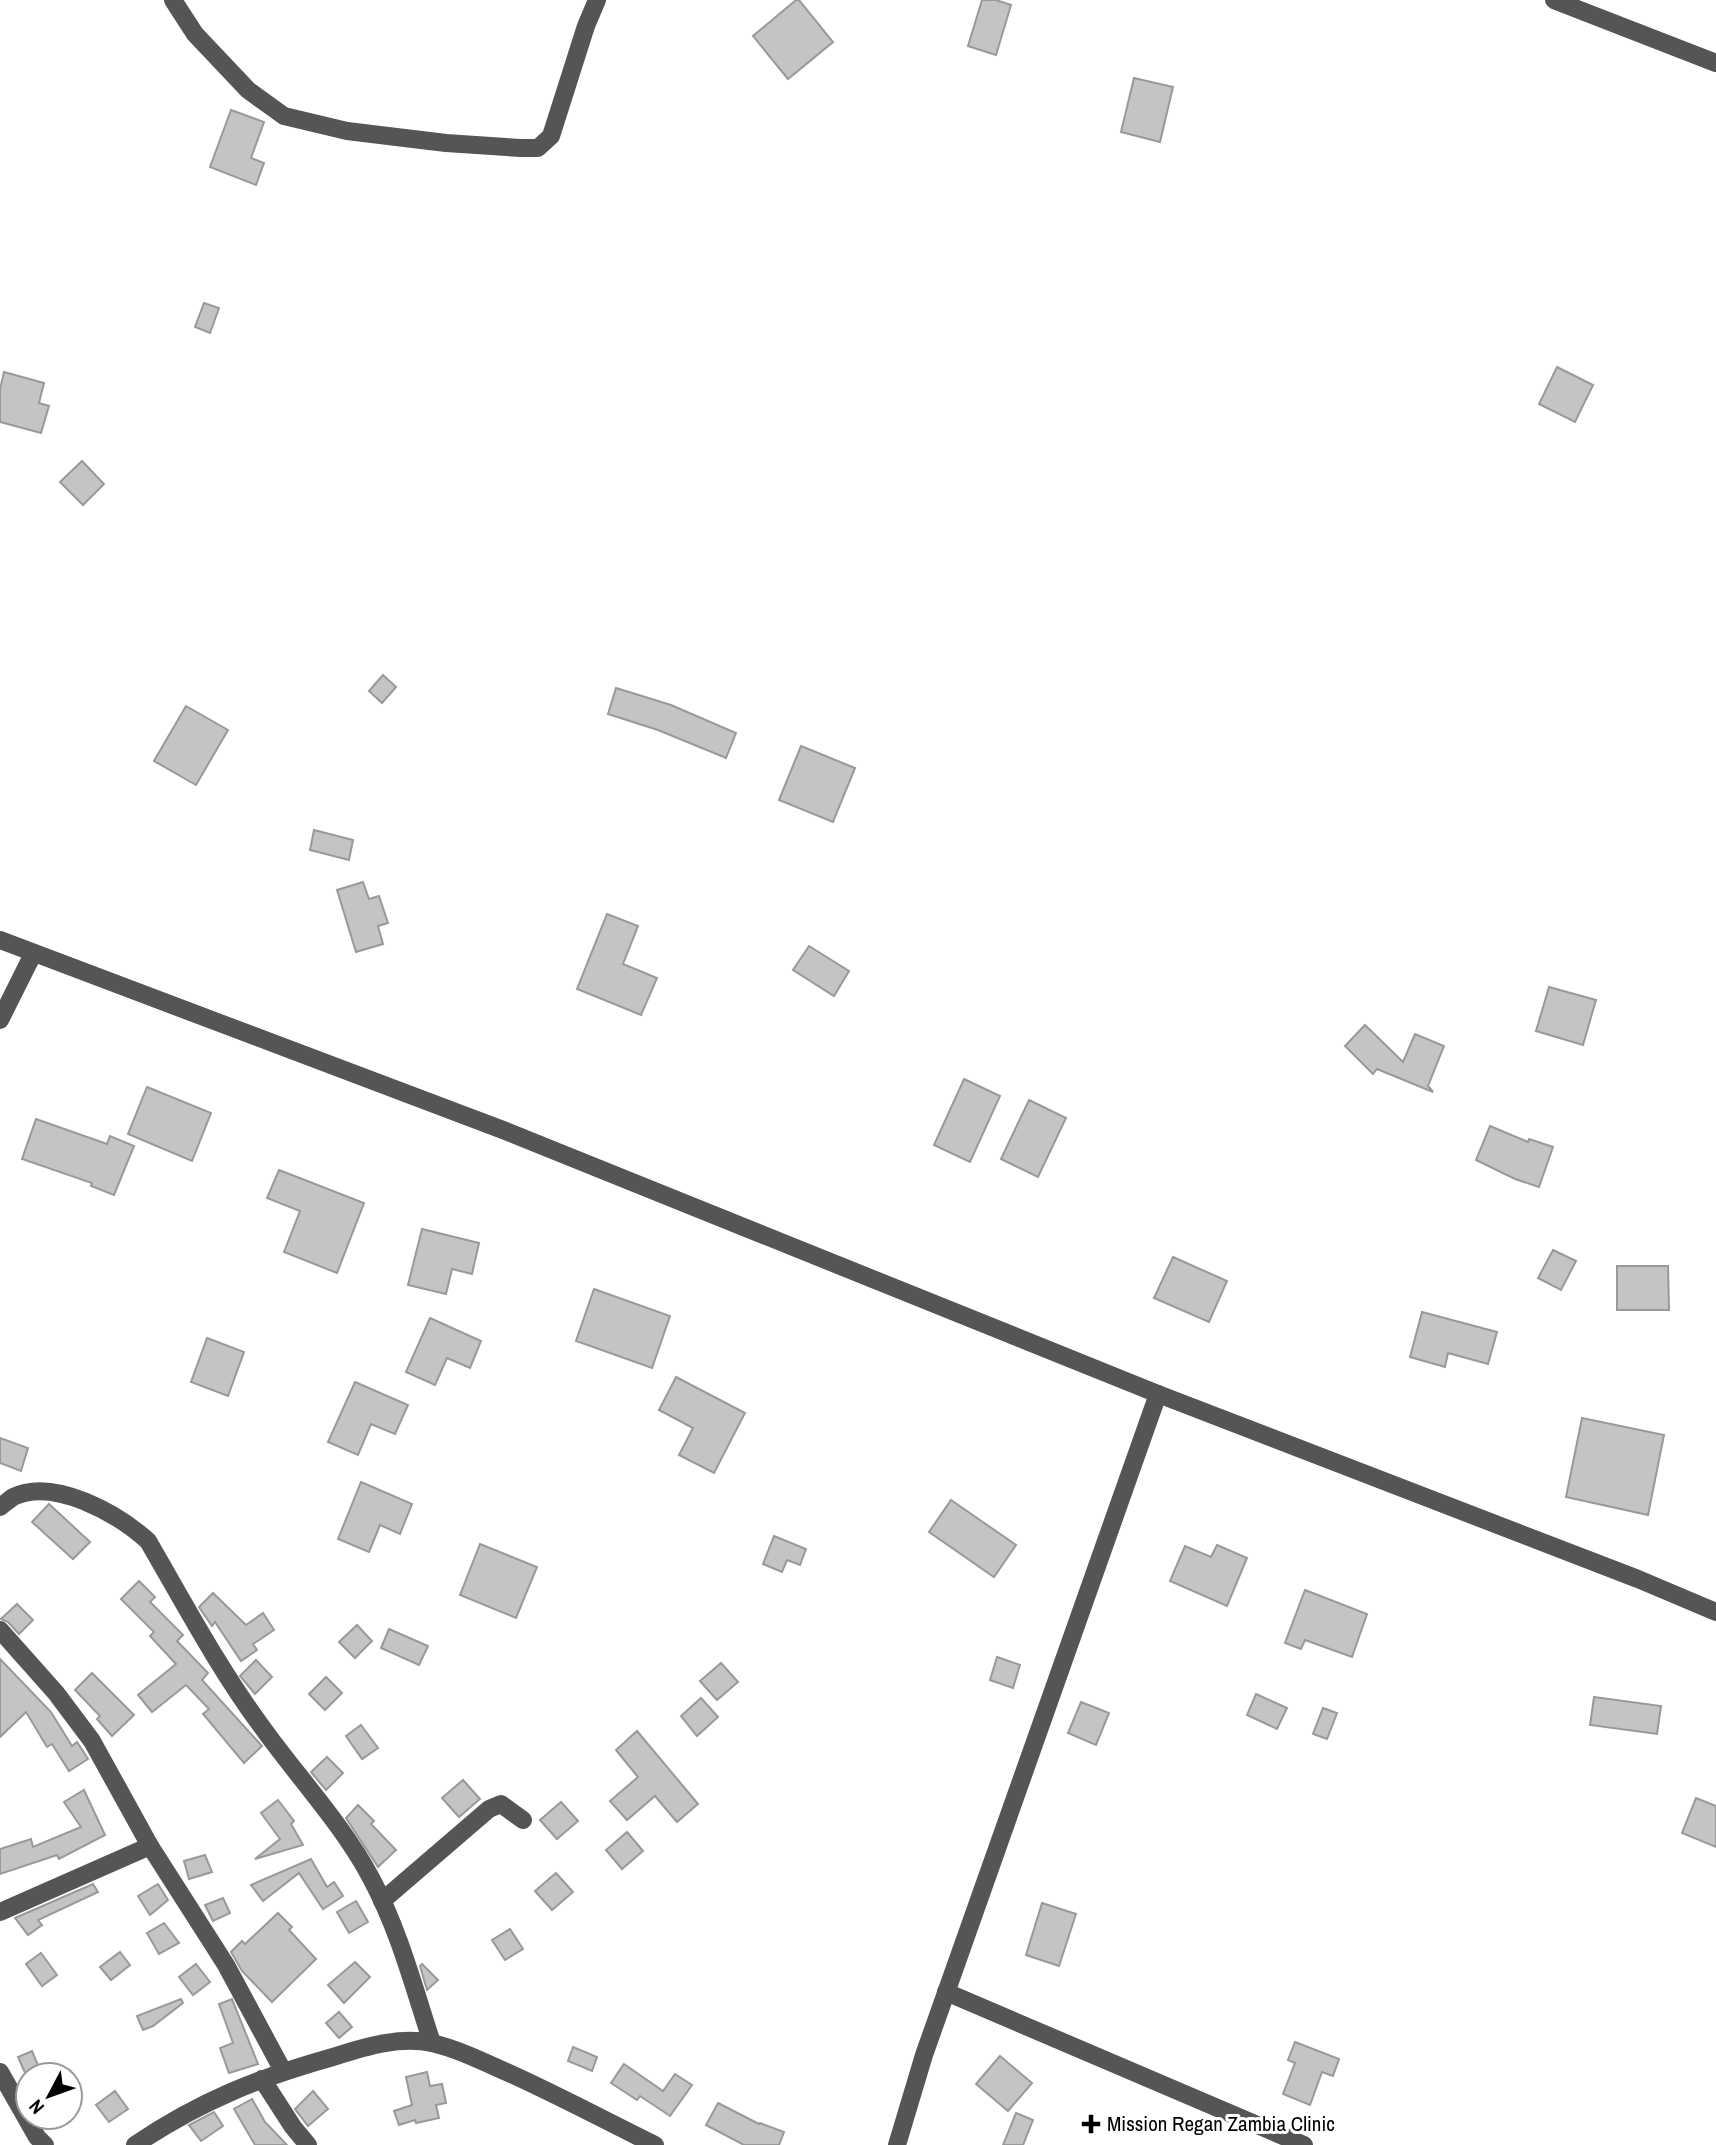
<svg xmlns="http://www.w3.org/2000/svg" width="1716" height="2145" font-family="'Archivo Narrow',sans-serif">
<style>
.building{fill:#c4c4c4;stroke:#999;stroke-width:2}
.lines{fill:none;stroke-linecap:round;stroke-linejoin:round}
.minor{stroke:#555;stroke-width:18}
.poi-dot{fill:#000;stroke:#fff;stroke-width:2.5}
.labels{text-anchor:middle;stroke-width:6;stroke-linejoin:round;paint-order:stroke}
.poi-label{font-size:21px;fill:#000;stroke:#fff;text-anchor:start}
</style>
<rect width="100%" height="100%" fill="#fff"/>
<g class="building">
<path d="M796,0H799L833,42L788,79L753,36Z"/>
<path d="M982,0H996L1011,5L996,55L968,46Z"/>
<path d="M1134,78L1173,87L1160,142L1121,132Z"/>
<path d="M231,110L264,122L251,158L264,163L256,185L210,167Z"/>
<path d="M204,303L219,308L210,333L195,327Z"/>
<path d="M1557,367L1593,385L1575,422L1539,404Z"/>
<path d="M4,372L44,383L39,403L49,406L41,433L0,422V389Z"/>
<path d="M82,461L104,484L83,505L60,482Z"/>
<path d="M383,675L396,687L382,703L369,691Z"/>
<path d="M616,688L671,705L736,733L726,758L658,730L608,714Z"/>
<path d="M186,706L228,730L196,785L154,761Z"/>
<path d="M801,746L855,768L833,822L779,800Z"/>
<path d="M314,830L353,840L349,860L310,850Z"/>
<path d="M363,882L369,899L379,896L388,923L378,926L383,944L356,952L337,890Z"/>
<path d="M607,914L638,926L623,964L657,978L641,1015L577,989Z"/>
<path d="M809,946L849,971L834,996L793,970Z"/>
<path d="M1549,987L1596,1000L1583,1045L1536,1031Z"/>
<path d="M1365,1025L1403,1062L1415,1034L1444,1046L1428,1086L1433,1092L1377,1069L1373,1074L1345,1046Z"/>
<path d="M964,1079L1000,1096L970,1162L934,1145Z"/>
<path d="M147,1087L211,1113L192,1161L128,1134Z"/>
<path d="M1029,1100L1066,1118L1038,1177L1001,1159Z"/>
<path d="M36,1119L107,1144L110,1136L134,1146L114,1195L91,1186L92,1183L22,1159Z"/>
<path d="M1490,1126L1528,1142L1529,1139L1553,1147L1539,1187L1515,1179L1476,1160Z"/>
<path d="M279,1170L364,1203L337,1273L284,1252L300,1211L267,1198Z"/>
<path d="M422,1229L479,1243L472,1274L452,1269L446,1294L408,1285Z"/>
<path d="M1553,1250L1576,1261L1561,1290L1538,1278Z"/>
<path d="M1173,1257L1227,1281L1209,1322L1154,1298Z"/>
<path d="M1617,1266H1668L1669,1310H1617Z"/>
<path d="M594,1289L670,1316L652,1368L576,1341Z"/>
<path d="M1422,1312L1497,1332L1488,1364L1448,1353L1445,1367L1410,1357Z"/>
<path d="M430,1318L481,1341L470,1368L447,1358L435,1385L406,1372Z"/>
<path d="M207,1338L244,1352L228,1396L191,1382Z"/>
<path d="M676,1377L745,1413L714,1473L679,1455L693,1428L659,1410Z"/>
<path d="M355,1382L408,1405L395,1434L371,1424L358,1455L328,1442Z"/>
<path d="M1582,1418L1664,1435L1648,1515L1566,1497Z"/>
<path d="M0,1438L28,1448L21,1471L0,1463Z"/>
<path d="M361,1482L412,1504L400,1534L380,1525L369,1552L338,1539Z"/>
<path d="M951,1500L1016,1545L994,1577L929,1532Z"/>
<path d="M49,1504L90,1542L73,1559L32,1522Z"/>
<path d="M774,1536L806,1549L800,1565L787,1560L782,1572L763,1564Z"/>
<path d="M480,1544L537,1567L516,1618L460,1595Z"/>
<path d="M1217,1545L1247,1558L1227,1606L1170,1581L1185,1546L1211,1557Z"/>
<path d="M139,1581L155,1597L150,1602L183,1635L177,1641L208,1673L202,1680L262,1746L244,1763L203,1714L209,1709L186,1685L152,1712L138,1695L176,1664L150,1636L154,1632L121,1599Z"/>
<path d="M1305,1590L1367,1614L1352,1657L1305,1640L1301,1649L1285,1643Z"/>
<path d="M213,1593L246,1625L263,1613L274,1630L253,1644L257,1650L241,1661L215,1622L212,1626L199,1607Z"/>
<path d="M17,1604L33,1620L19,1634L8,1622L1,1619Z"/>
<path d="M357,1625L372,1641L355,1658L339,1642Z"/>
<path d="M389,1629L428,1646L419,1665L381,1648Z"/>
<path d="M997,1657L1020,1665L1013,1688L990,1680Z"/>
<path d="M0,1659L51,1712L72,1746L77,1742L88,1759L69,1771L52,1744L47,1747L26,1712L0,1737Z"/>
<path d="M256,1660L272,1677L255,1694L240,1676Z"/>
<path d="M721,1663L738,1682L717,1700L700,1681Z"/>
<path d="M92,1673L134,1715L112,1736L97,1719L100,1716L75,1690Z"/>
<path d="M326,1677L342,1693L325,1710L309,1694Z"/>
<path d="M1256,1694L1287,1708L1277,1729L1247,1715Z"/>
<path d="M1594,1697L1661,1706L1657,1734L1590,1725Z"/>
<path d="M701,1698L718,1717L697,1736L681,1716Z"/>
<path d="M1081,1702L1109,1713L1096,1745L1068,1733Z"/>
<path d="M1323,1708L1337,1713L1327,1739L1313,1734Z"/>
<path d="M361,1725L378,1748L362,1759L346,1736Z"/>
<path d="M637,1731L698,1804L677,1822L655,1796L627,1820L610,1801L638,1777L616,1750Z"/>
<path d="M327,1757L343,1773L326,1790L311,1772Z"/>
<path d="M463,1780L480,1799L459,1817L442,1798Z"/>
<path d="M84,1790L105,1835L59,1859L57,1855L0,1874V1849L31,1839L33,1847L81,1827L64,1802Z"/>
<path d="M1696,1798L1716,1806V1847L1682,1833Z"/>
<path d="M278,1800L294,1821L291,1824L303,1845L255,1859L280,1839L261,1813Z"/>
<path d="M561,1802L578,1821L557,1839L540,1820Z"/>
<path d="M358,1805L374,1821L371,1824L396,1850L378,1867L346,1818Z"/>
<path d="M627,1832L643,1851L622,1869L606,1850Z"/>
<path d="M205,1855L212,1872L189,1879L184,1861Z"/>
<path d="M311,1859L327,1887L334,1882L343,1896L323,1909L299,1873L263,1901L251,1885Z"/>
<path d="M556,1873L573,1892L552,1910L535,1891Z"/>
<path d="M93,1884L98,1892L38,1920L42,1925L28,1935L15,1918Z"/>
<path d="M158,1884L168,1900L150,1915L138,1896Z"/>
<path d="M223,1898L230,1913L213,1921L205,1905Z"/>
<path d="M356,1901L368,1922L349,1933L337,1912Z"/>
<path d="M1042,1903L1076,1914L1059,1966L1026,1955Z"/>
<path d="M278,1913L292,1927L289,1930L316,1959L272,2002L242,1971L231,1952L242,1941L245,1944Z"/>
<path d="M164,1923L179,1943L159,1954L147,1933Z"/>
<path d="M510,1929L523,1949L505,1960L492,1940Z"/>
<path d="M120,1952L130,1965L111,1980L100,1967Z"/>
<path d="M41,1953L57,1975L42,1986L26,1964Z"/>
<path d="M355,1962L370,1977L344,2003L328,1985Z"/>
<path d="M196,1964L210,1982L193,1995L179,1977Z"/>
<path d="M422,1964L438,1980L427,1990L420,1966Z"/>
<path d="M181,1999L183,2003L153,2026L143,2030L137,2016Z"/>
<path d="M232,1999L258,2064L229,2073L220,2048L233,2043L219,2004Z"/>
<path d="M339,2012L352,2027L339,2038L326,2023Z"/>
<path d="M1295,2042L1339,2059L1333,2076L1322,2072L1310,2105L1283,2094L1295,2063L1288,2060Z"/>
<path d="M573,2047L597,2057L592,2071L568,2061Z"/>
<path d="M32,2051L42,2075H26L18,2057Z"/>
<path d="M1000,2056L1032,2083L1008,2111L976,2084Z"/>
<path d="M624,2064L663,2091L675,2074L692,2085L670,2116L640,2096L637,2100L611,2083Z"/>
<path d="M427,2072L430,2086L442,2084L446,2103L436,2105L439,2118L416,2123L415,2120L399,2125L394,2111L412,2105L406,2077Z"/>
<path d="M115,2091L128,2109L109,2122L96,2105Z"/>
<path d="M313,2091L328,2109L308,2126L295,2109Z"/>
<path d="M252,2099L265,2122L287,2145H255L234,2109Z"/>
<path d="M718,2103L759,2124L760,2123L784,2132L779,2145H744L706,2125Z"/>
<path d="M214,2112L223,2126L201,2141L189,2125Z"/>
<path d="M1016,2113L1033,2120L1023,2145H1003Z"/>
</g>
<g class="lines">
<g class="minor">
<path d="M173,0L195,34L248,90L284,116L347,131L446,143L520,148H538L551,136L586,26L597,0"/>
<path d="M1554,0L1716,63"/>
<path d="M0,940L503,1130L1158,1394L1638,1579L1716,1612"/>
<path d="M0,1020L33,954"/>
<path d="M0,1507C4,1504 9,1500 13,1497C54,1477 118,1514 148,1541C184,1603 219,1669 262,1727C297,1776 343,1825 371,1878C399,1930 414,1988 432,2043"/>
<path d="M0,1630L56,1693L92,1741L150,1846L226,1965L283,2071"/>
<path d="M382,1901L489,1809L501,1804L523,1820"/>
<path d="M0,1912L150,1846"/>
<path d="M946,1992L1304,2145"/>
<path d="M0,2072L37,2137L45,2145"/>
<path d="M262,2079L293,2127L308,2145"/>
<path d="M135,2145C200,2101 258,2078 333,2057C365,2047 399,2036 432,2043C457,2049 480,2060 502,2070C554,2093 604,2120 655,2145"/>
<path d="M897,2145L924,2055L1158,1394"/>
</g>
</g>
<path class="poi-dot" d="M1087.5 2113.5h7v7h7v7h-7v7h-7v-7h-7v-7h7z"/>
<g class="labels">
<g class="poi-label">
<text x="1107" y="2131">Mission Regan Zambia Clinic</text>
</g>
</g>
<g transform="translate(49 2096) rotate(229)"><circle r="33" fill="#ffffff" stroke="#999999" stroke-width="2"/>
<path d="M0-5L12 26L0 18L-12 26Z" fill="#000000"/>
<text y="-10" font-size="19" font-weight="bold" text-anchor="middle" fill="#000000">N</text>
</g>
</svg>
